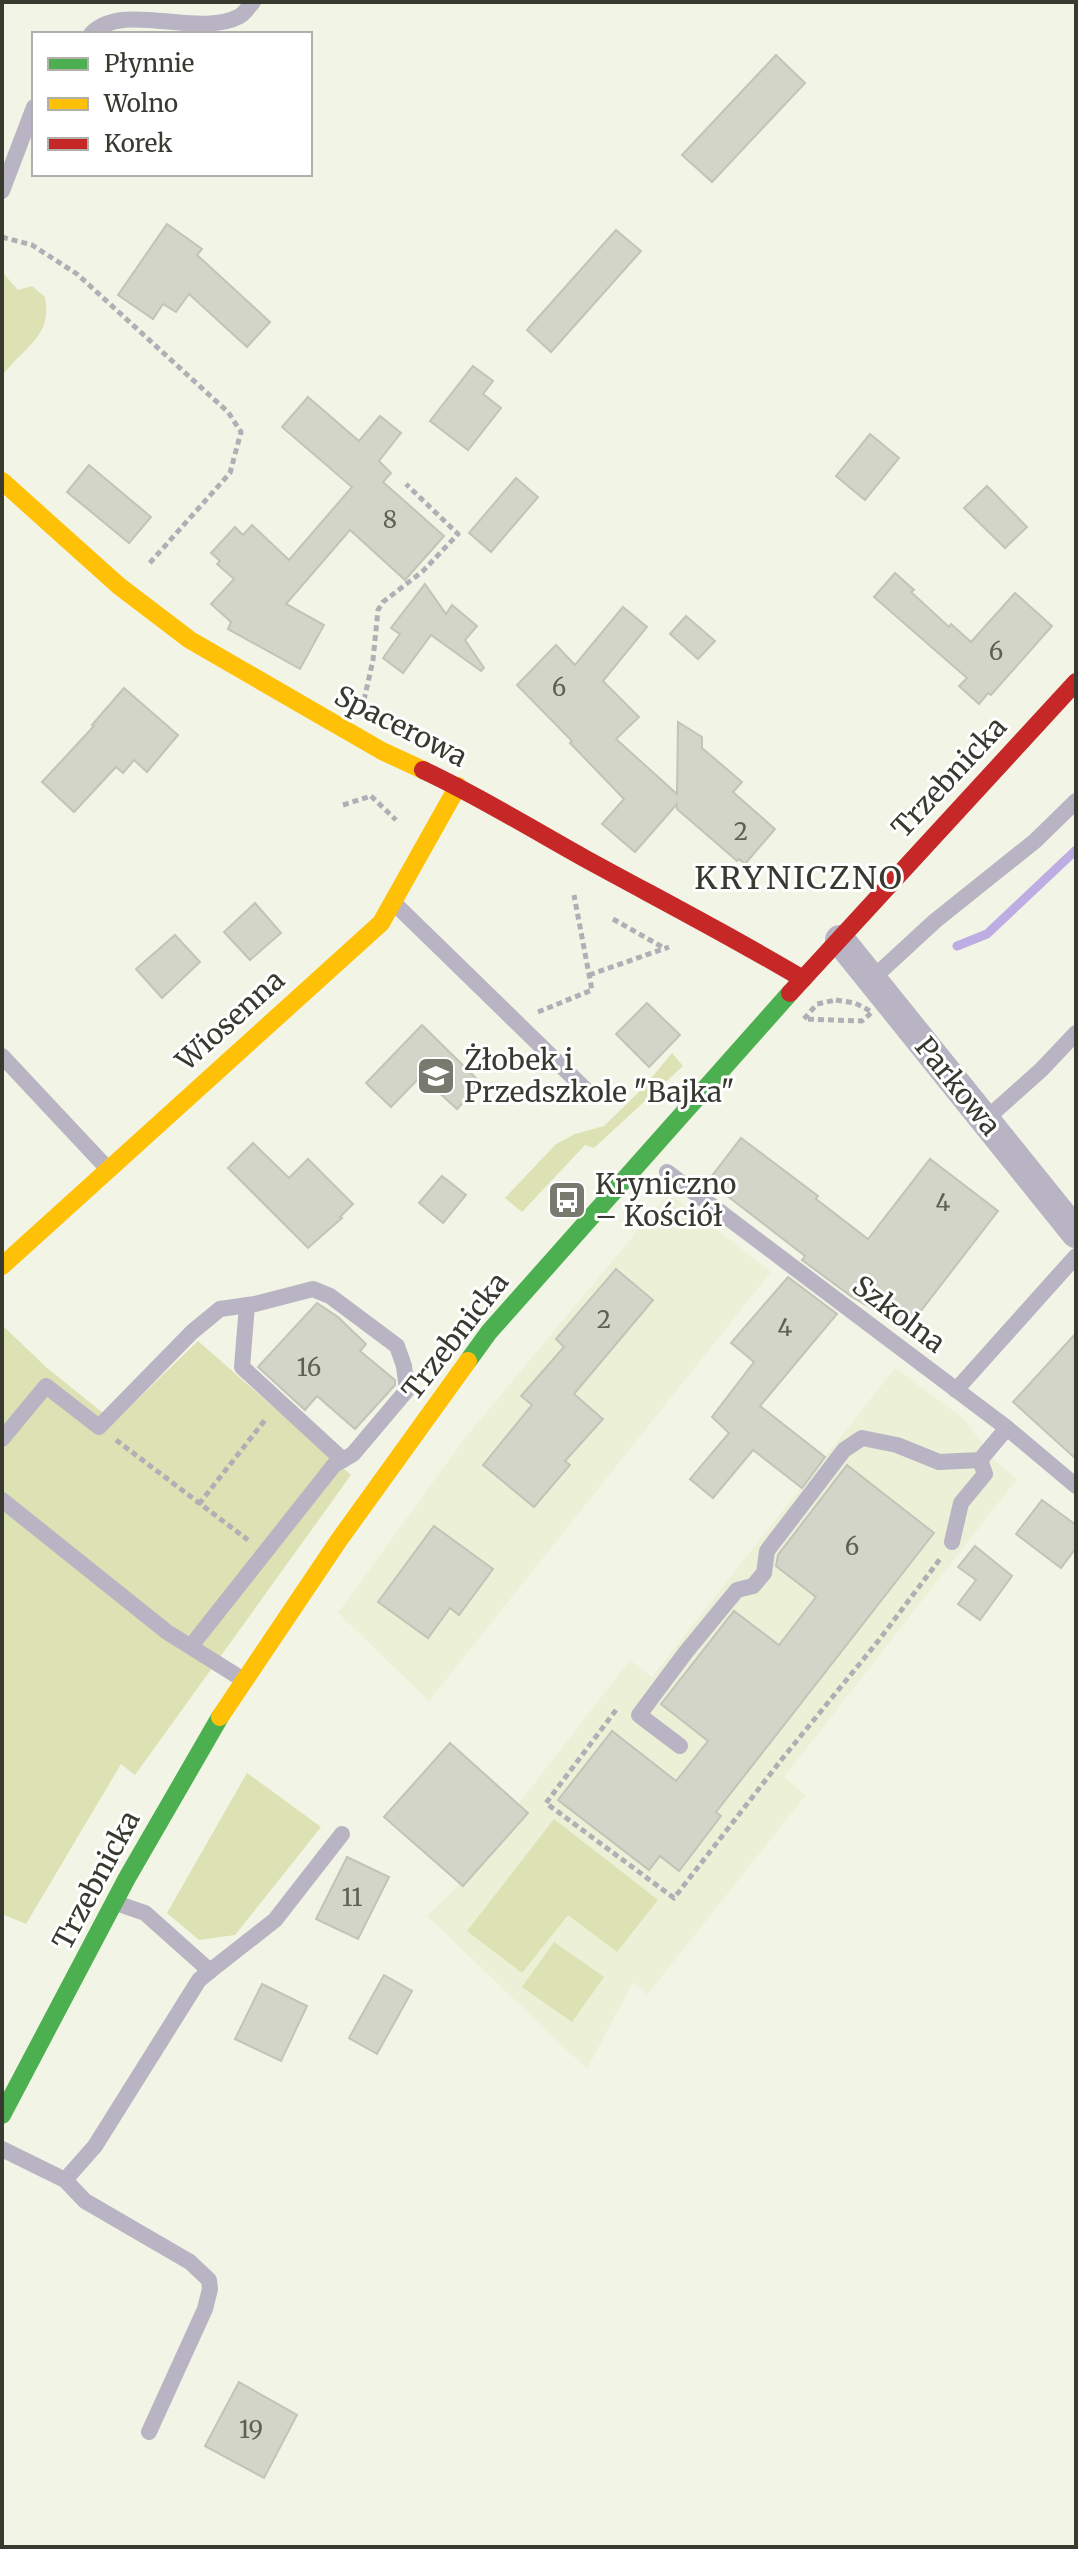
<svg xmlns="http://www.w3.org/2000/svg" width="1078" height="2549" font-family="Merriweather,serif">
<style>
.built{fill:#ecf0d7}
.green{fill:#dce2b3}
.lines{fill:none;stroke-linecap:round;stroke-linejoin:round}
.stream{stroke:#beade3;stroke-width:9}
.building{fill:#d3d5c8;stroke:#c2c4b8;stroke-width:2}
.path{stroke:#b1afb5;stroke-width:5;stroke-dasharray:6 4;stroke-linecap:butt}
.lane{stroke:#b8b4c3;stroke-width:16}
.street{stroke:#b8b4c3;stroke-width:30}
.fast{stroke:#4caf50;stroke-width:18}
.slow{stroke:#ffc107;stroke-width:18}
.jam{stroke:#c62828;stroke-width:18}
.labels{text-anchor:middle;stroke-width:6;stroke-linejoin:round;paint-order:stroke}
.number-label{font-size:24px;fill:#5f6055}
.street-label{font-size:28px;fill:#38392f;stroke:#fff}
.poi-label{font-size:28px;fill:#38392f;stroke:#fff;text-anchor:start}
.quarter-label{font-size:32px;letter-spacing:2px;fill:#38392f;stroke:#fff}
</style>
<rect width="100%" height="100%" fill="#f2f4e5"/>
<g class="built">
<path d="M669,1193L771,1272L429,1701L338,1613L465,1438Z"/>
<path d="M895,1368L964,1419L996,1462L1017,1479L784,1777L806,1795L647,1995L633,1982L587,2069L427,1916L478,1866L492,1838L630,1660L652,1677Z"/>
</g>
<g class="green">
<path d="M2,272L18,290L32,286L45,297C53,337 24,346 2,376Z"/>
<path d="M672,1053L683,1066L594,1148L585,1145L522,1212L505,1198L556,1144L575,1134L604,1126L642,1089Z"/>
<path d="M2,1325L46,1367L114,1422L198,1341L351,1475L135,1775L121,1764L26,1924L2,1914Z"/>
<path d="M247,1773L321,1827L235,1935L199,1940L167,1913Z"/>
<path d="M554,1819L658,1900L617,1952L568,1915L522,1973L467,1931Z"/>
<path d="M554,1942L604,1977L572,2022L522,1987Z"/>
</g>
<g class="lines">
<path class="stream" d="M957,946L987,934L1076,850"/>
</g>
<g class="building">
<path d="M776,55L805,83L712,182L682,155Z"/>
<path d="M167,224L202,249L197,255L270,322L247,347L189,294L176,312L163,304L153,319L118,295Z"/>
<path d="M616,230L641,251L551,352L527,330Z"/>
<path d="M473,366L493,381L483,394L501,408L468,450L430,421Z"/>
<path d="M308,397L359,441L380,416L401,433L379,461L391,473L383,482L444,536L405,580L350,530L286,604L324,625L300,669L228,629L231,622L211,604L234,579L217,564L220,561L211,553L235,527L243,535L252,525L289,560L352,487L282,427Z"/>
<path d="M870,434L899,458L865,500L836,476Z"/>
<path d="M89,465L151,517L129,543L67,492Z"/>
<path d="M516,478L538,497L491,552L469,533Z"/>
<path d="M987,486L1027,527L1005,548L964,508Z"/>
<path d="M895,573L914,590L911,592L949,627L951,624L971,642L1015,593L1052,626L991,695L988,693L979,704L959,686L967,678L874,597Z"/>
<path d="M425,584L446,614L452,605L477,626L465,640L484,668L481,671L431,635L403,673L383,658L400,634L391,628Z"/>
<path d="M623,607L647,627L603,681L639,717L616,739L677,794L678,722L702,737V748L742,782L733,792L775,829L745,864L739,859L737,861L677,809V804L635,852L602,824L624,799L570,743L572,741L517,685L556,645L575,665Z"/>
<path d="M686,616L715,641L698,659L670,634Z"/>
<path d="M124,688L178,735L147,772L134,760L123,773L116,767L74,812L42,782L94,726L92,725Z"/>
<path d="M255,903L281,933L250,960L224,932Z"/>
<path d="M175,935L200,962L162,998L136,969Z"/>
<path d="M647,1003L680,1035L649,1067L616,1034Z"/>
<path d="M422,1025L481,1083L457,1109L421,1076L391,1107L366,1083Z"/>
<path d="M741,1138L818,1196L816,1199L868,1239L930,1159L998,1211L907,1329L852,1297L802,1260L805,1256L708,1181Z"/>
<path d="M253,1143L289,1178L308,1159L353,1204L340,1217L342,1218L308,1248L228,1168Z"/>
<path d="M442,1176L466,1195L443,1223L419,1203Z"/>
<path d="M616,1269L653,1300L574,1394L603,1419L565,1461L570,1465L534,1507L483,1465L532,1405L521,1396L564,1347L556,1339Z"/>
<path d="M788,1277L837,1314L760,1406L825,1457L802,1488L753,1450L713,1498L690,1479L729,1433L712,1417L754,1362L731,1343Z"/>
<path d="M317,1303L338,1317L366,1344L360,1351L395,1380V1385L355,1429L317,1396L305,1410L258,1367Z"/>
<path d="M1076,1333V1459L1013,1402Z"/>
<path d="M847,1465L934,1533L716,1812L721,1816L679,1871L660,1856L649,1870L558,1800L612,1731L676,1781L708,1741L661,1704L734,1611L779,1645L816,1597L776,1566L778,1555Z"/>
<path d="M1042,1500L1076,1525V1548L1061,1568L1016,1534Z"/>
<path d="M434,1526L493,1569L459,1615L450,1608L428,1638L378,1602Z"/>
<path d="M975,1546L1012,1576L980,1620L958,1604L976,1580L958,1567Z"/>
<path d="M450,1743L528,1813L463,1886L384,1817Z"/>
<path d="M347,1857L389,1877L358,1939L316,1919Z"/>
<path d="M384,1975L412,1991L377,2054L349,2038Z"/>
<path d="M262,1984L307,2006L281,2061L235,2039Z"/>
<path d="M239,2382L297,2415L264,2478L205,2446Z"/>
</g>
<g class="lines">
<g class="path">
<path d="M2,237L32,245L77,274L228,412L241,432L230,473L148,565"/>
<path d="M364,700L373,660L378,610L383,602L423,571L458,534L406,484"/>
<path d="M371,796L396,820"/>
<path d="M343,805L371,796"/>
<path d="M613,919L664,948"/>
<path d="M589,975L669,947"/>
<path d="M836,1000L855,1003L872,1012L862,1021L804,1019L817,1004Z"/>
<path d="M538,1012L592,990L574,895"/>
<path d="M116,1440L248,1540"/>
<path d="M199,1504L265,1420"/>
<path d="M616,1710L546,1803L674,1898L782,1759L879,1640L940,1559"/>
</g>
<g class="lane">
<path d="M91,34C123,0 198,39 240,16C245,13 249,6 253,2"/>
<path d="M2,191L34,107"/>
<path d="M394,903L586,1090"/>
<path d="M872,979L935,921L1035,841L1076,801"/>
<path d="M2,1056L107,1168"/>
<path d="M985,1120L1041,1070L1076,1033"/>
<path d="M667,1172L1007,1428L1076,1486"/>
<path d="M247,1305L242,1367L343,1460"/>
<path d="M956,1390L1076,1256"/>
<path d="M2,1439L46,1386L99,1427L192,1332L220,1309L255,1304L313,1289L330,1296L397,1346L404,1366L407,1390L353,1454L334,1465L191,1646"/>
<path d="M2,1500L167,1632L242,1679"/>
<path d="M952,1542L961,1503L985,1474L980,1460"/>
<path d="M680,1746L639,1715L686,1652L737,1590L753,1586L764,1573L767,1551L844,1450L862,1438L897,1445L939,1462L980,1460L1007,1428"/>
<path d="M116,1903L145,1913L210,1971L275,1920L342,1834"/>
<path d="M2,2149L65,2180L85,2201L190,2262L209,2280L210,2289L205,2309L149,2432"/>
<path d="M65,2180L95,2146L199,1980L210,1971"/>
</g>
<path class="street" d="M840,940L1076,1233"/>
<g class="fast">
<path d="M468,1361L489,1332L790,993"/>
<path d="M2,2115L127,1878L220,1717"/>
</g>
<g class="slow">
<path d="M2,481L119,586L190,640L382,751L423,770"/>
<path d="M2,1266L381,923L458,786"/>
<path d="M220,1717L339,1540L468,1361"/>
</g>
<g class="jam">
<path d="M423,770C479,796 530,828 584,858C657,898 731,936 803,979"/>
<path d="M790,993L1076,682"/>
</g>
</g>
<defs>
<g id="school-square" transform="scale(2)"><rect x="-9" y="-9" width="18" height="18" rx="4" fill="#797a6f" stroke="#fff"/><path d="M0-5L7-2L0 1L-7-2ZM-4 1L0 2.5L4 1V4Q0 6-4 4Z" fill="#fff"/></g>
<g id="bus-square" transform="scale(2)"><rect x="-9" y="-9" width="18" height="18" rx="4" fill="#797a6f" stroke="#fff"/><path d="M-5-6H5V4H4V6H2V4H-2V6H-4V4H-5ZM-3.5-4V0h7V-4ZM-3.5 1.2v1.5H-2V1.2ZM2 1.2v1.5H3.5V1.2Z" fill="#fff"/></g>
</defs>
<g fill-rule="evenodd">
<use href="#school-square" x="436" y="1076"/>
<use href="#bus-square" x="567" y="1200"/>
</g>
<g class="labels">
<g class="number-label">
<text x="390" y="528">8</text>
<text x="996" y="660">6</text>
<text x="559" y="696">6</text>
<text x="741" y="840">2</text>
<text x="943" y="1211">4</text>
<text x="604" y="1328">2</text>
<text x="785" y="1336">4</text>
<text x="309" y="1376">16</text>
<text x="852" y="1555">6</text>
<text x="352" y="1906">11</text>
<text x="251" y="2438">19</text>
</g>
<g class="street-label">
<text transform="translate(401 726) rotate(27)" y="10">Spacerowa</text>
<text transform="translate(949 777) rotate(-47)" y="10">Trzebnicka</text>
<text transform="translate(230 1020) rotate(-42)" y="10">Wiosenna</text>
<text transform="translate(958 1086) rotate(51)" y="10">Parkowa</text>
<text transform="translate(899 1314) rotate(37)" y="10">Szkolna</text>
<text transform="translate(455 1336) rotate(-52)" y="10">Trzebnicka</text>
<text transform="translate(96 1880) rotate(-62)" y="10">Trzebnicka</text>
</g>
<g class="poi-label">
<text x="464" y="1070">Żłobek i<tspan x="464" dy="32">Przedszkole "Bajka"</tspan></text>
<text x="595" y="1194">Kryniczno<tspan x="595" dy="32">– Kościół</tspan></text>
</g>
<g class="quarter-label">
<text x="799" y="889">KRYNICZNO</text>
</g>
</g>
<rect width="1078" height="2549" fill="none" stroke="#38392f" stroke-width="8"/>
<rect x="32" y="32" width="280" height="144" fill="#ffffff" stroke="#afb0ac" stroke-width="2"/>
<rect x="48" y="58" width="40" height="12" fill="#4caf50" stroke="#afb0ac" stroke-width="2"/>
<text x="104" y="72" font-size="24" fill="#38392f">Płynnie</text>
<rect x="48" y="98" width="40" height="12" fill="#ffc107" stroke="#afb0ac" stroke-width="2"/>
<text x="104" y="112" font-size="24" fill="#38392f">Wolno</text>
<rect x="48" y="138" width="40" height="12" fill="#c62828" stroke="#afb0ac" stroke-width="2"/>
<text x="104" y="152" font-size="24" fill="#38392f">Korek</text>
</svg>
